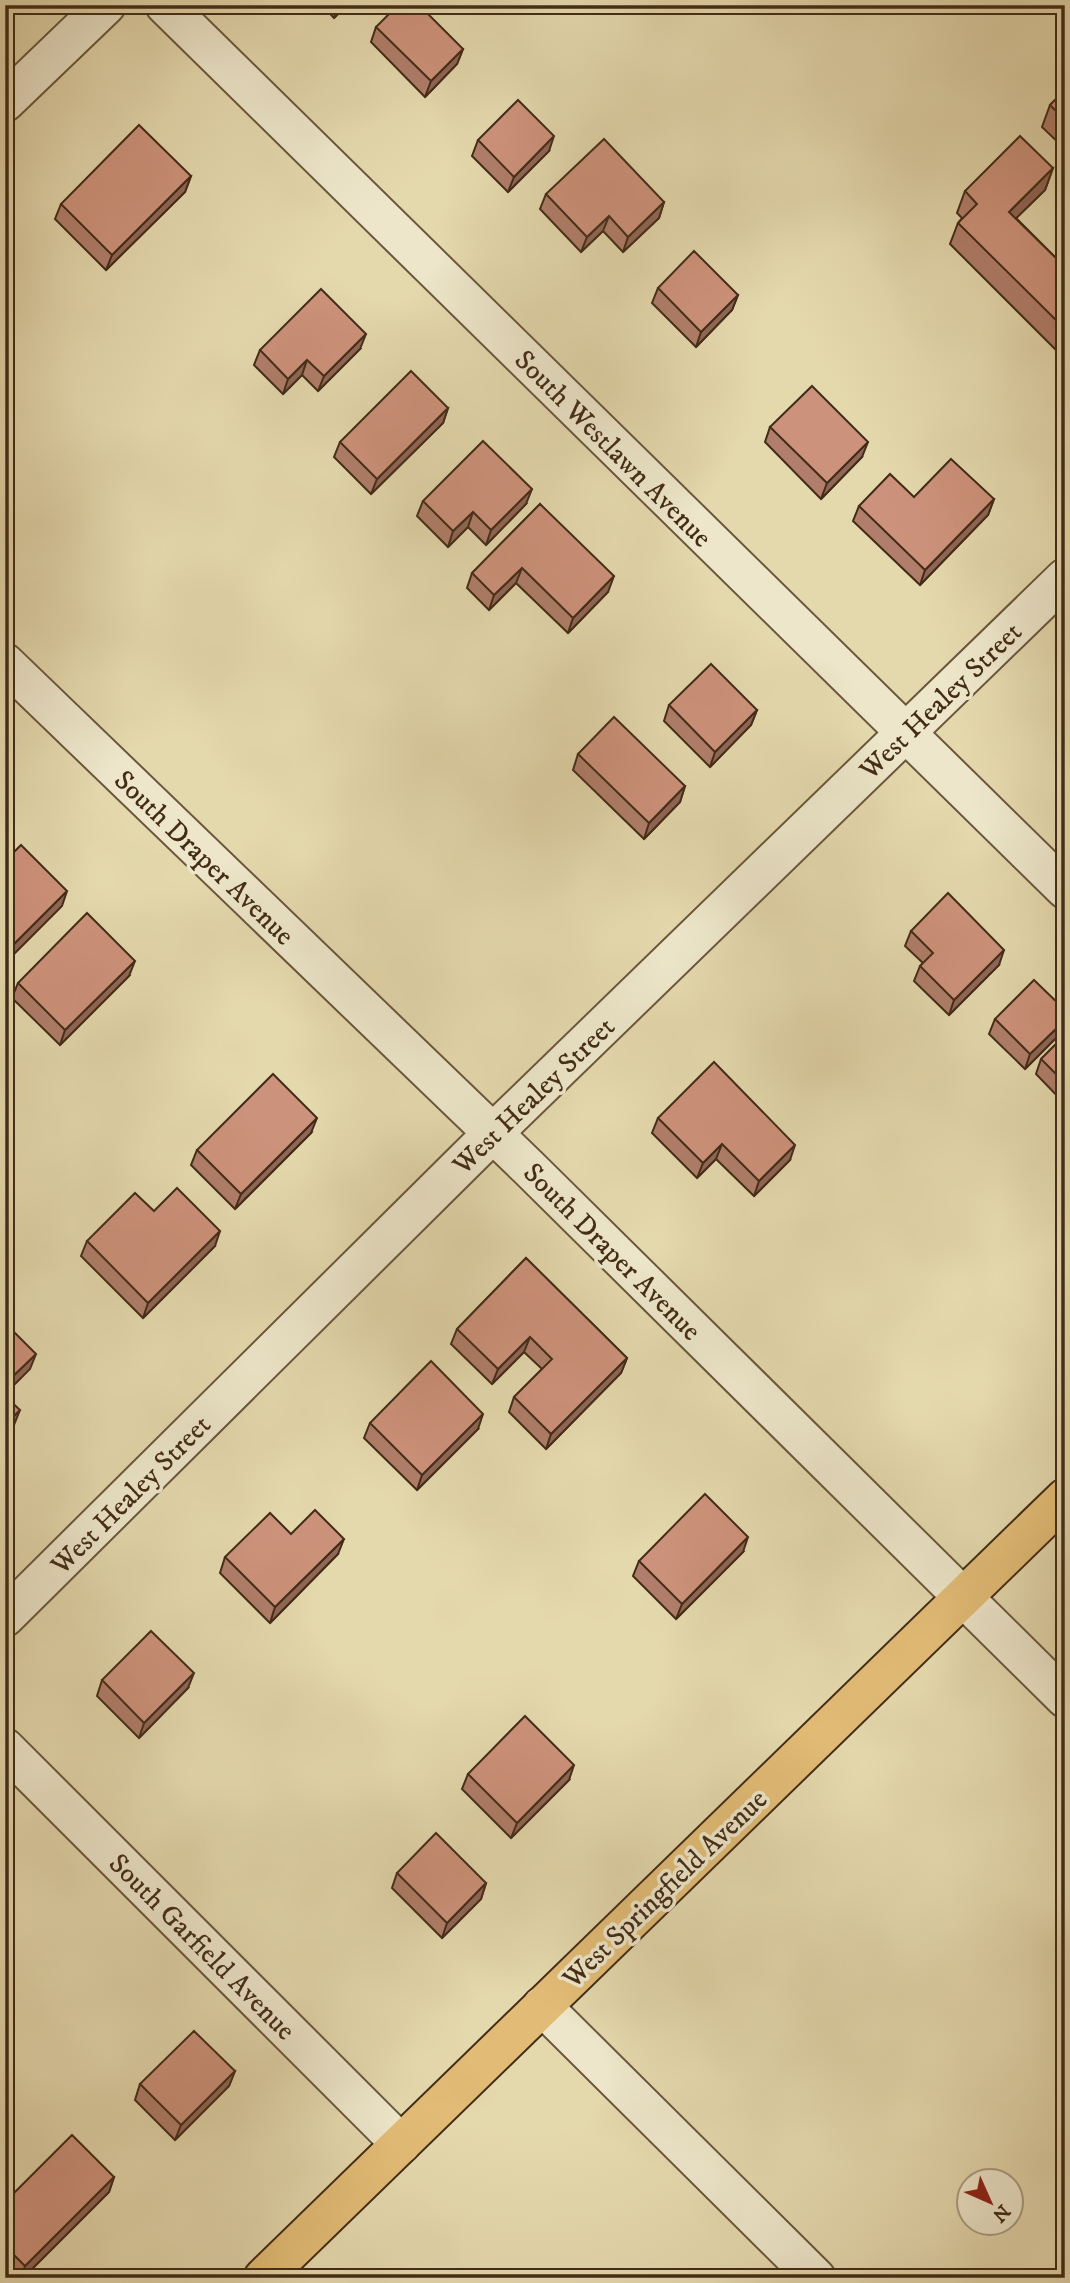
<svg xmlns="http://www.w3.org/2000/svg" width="1070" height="2283" font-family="'IM FELL DW Pica',serif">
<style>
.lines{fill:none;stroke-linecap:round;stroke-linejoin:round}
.minor-casing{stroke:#6b573c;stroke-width:42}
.major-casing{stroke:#432c17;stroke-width:42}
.minor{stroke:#ede6ca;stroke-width:38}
.major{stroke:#e2bc76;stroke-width:38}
.wall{fill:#b07e6a;stroke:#432c17;stroke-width:2}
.shaded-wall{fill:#906656;stroke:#432c17;stroke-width:2}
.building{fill:#cd927b;stroke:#432c17;stroke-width:2}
.labels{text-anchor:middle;stroke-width:7;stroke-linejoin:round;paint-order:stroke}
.street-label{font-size:28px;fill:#432c17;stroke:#ede6ca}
</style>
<rect width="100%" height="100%" fill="#e4d8ad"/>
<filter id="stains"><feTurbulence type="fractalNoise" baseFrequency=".00286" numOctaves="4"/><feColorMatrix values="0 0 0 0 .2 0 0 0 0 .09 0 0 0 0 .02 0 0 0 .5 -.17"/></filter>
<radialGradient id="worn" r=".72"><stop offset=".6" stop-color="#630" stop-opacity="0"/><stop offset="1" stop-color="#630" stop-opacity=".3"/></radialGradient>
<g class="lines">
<g class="minor-casing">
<g id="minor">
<path d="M165,5L1065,889"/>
<path d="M5,102L106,5"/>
<path d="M5,663L529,1168L1065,1698"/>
<path d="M5,1617L492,1134L1065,578"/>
<path d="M5,1748L401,2144"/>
<path d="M542,2006L816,2278"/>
</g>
</g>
<g class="major-casing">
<path id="major" d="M263,2278L1065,1498"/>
</g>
<use href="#minor" class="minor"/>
<use href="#major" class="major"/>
</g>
<g class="wall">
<path d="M322,5H347L334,18Z"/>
<path d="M1049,5H1065V21Z"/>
<path d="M376,27L463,49L457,64L425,97L371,42Z"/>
<path d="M1065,90V149L1042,127L1050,105Z"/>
<path d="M478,140L549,151L508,192L472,156Z"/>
<path d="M1053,168L1045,190L1016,218L1065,267V359L950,244L958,223L962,218L957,213L965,191Z"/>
<path d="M191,176L185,192L106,270L55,219L61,204Z"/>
<path d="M546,194L664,202L659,218L623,252L603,231L581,252L540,209Z"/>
<path d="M658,288L738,295L732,310L696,347L652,303Z"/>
<path d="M360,349L318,391L302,375L283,394L254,365L260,350Z"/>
<path d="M448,408L443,423L371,494L334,457L340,442Z"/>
<path d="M770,427L862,457L821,499L765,442Z"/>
<path d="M914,497L994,499L988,515L920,585L853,521L859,506Z"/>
<path d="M423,501L526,504L486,545L468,527L448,547L417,516Z"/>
<path d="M540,504L608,592L568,633L516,583L489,610L467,588L472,573Z"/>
<path d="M669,705L757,710L751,725L710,767L664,721Z"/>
<path d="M578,754L685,786L680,802L644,839L573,770Z"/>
<path d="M1065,785V796L1062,793Z"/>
<path d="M911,931L999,965L949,1015L914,981L920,966L923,963L905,946Z"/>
<path d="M129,976L60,1045L12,998L18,983Z"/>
<path d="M1065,1010L1064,1030L1025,1069L989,1034L995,1019Z"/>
<path d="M1065,1035V1104L1036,1074L1041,1059Z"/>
<path d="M658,1118L790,1160L754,1196L716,1159L697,1178L652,1133Z"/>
<path d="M311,1133L235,1209L191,1165L197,1150Z"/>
<path d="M154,1211L215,1246L143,1318L81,1256L87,1241Z"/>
<path d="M526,1258L627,1358L621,1373L546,1449L509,1412L514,1397L542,1369L524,1352L492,1384L451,1344L457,1329Z"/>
<path d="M370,1423L478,1429L417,1490L364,1438Z"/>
<path d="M291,1534L338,1554L270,1623L220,1573L225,1557Z"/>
<path d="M743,1552L676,1619L633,1576L639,1561Z"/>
<path d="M102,1680L188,1688L139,1738L97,1696Z"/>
<path d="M468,1774L569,1780L511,1838L462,1789Z"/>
<path d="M397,1873L486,1883L481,1899L442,1938L392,1888Z"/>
<path d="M235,2071L229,2086L175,2140L135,2100L140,2084Z"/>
<path d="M114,2177L109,2192L23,2278H16L5,2267V2202Z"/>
</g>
<g class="shaded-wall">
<path d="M339,5H347L334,18Z"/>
<path d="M463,49L457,64L425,97L431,81Z"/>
<path d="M554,136L549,151L508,192L514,177Z"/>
<path d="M1053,168L1045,190L1001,233L1009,212Z"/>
<path d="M191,176L185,192L106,270L112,255Z"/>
<path d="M664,202L659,218L623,252L628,237Z"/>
<path d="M609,216L603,231L581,252L587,237Z"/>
<path d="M738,295L732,310L696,347L701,332Z"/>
<path d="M366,334L360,349L318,391L324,376Z"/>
<path d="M307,360L302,375L283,394L288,379Z"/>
<path d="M448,408L443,423L371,494L377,479Z"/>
<path d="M868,442L862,457L821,499L827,483Z"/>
<path d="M532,489L526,504L486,545L491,530Z"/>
<path d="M994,499L988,515L920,585L925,570Z"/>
<path d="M473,512L468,527L448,547L453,531Z"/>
<path d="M522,568L516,583L489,610L494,595Z"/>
<path d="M614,576L608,592L568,633L573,618Z"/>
<path d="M757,710L751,725L710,767L715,752Z"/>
<path d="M685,786L680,802L644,839L649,823Z"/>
<path d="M67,891L62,906L5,963V953Z"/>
<path d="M1004,950L999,965L949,1015L954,1000Z"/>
<path d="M135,961L129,976L60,1045L65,1030Z"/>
<path d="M1065,1020L1064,1030L1025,1069L1030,1054Z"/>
<path d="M317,1118L311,1133L235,1209L241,1194Z"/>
<path d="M722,1144L716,1159L697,1178L703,1163Z"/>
<path d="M795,1145L790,1160L754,1196L759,1181Z"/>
<path d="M220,1231L215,1246L143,1318L148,1303Z"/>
<path d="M530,1337L524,1352L492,1384L498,1369Z"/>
<path d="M36,1354L30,1369L5,1394V1384Z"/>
<path d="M627,1358L621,1373L546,1449L551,1434Z"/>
<path d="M20,1410L14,1425L5,1434V1425Z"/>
<path d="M483,1414L478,1429L417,1490L422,1475Z"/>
<path d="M748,1537L743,1552L676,1619L682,1604Z"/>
<path d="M344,1539L338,1554L270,1623L275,1607Z"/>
<path d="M194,1673L188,1688L139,1738L144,1723Z"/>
<path d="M574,1765L569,1780L511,1838L517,1823Z"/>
<path d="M486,1883L481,1899L442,1938L447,1923Z"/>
<path d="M235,2071L229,2086L175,2140L181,2125Z"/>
<path d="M114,2177L109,2192L23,2278H21L25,2266Z"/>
</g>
<g class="building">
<path d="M398,5H419L463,49L431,81L376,27Z"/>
<path d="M1065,90V120L1050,105Z"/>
<path d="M518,100L554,136L514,177L478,140Z"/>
<path d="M139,125L191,176L112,255L61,204Z"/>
<path d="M1020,136L1053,168L1009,212L1065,267V329L958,223L977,204L965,191Z"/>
<path d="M604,139L664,202L628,237L609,216L587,237L546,194Z"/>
<path d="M694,251L738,295L701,332L658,288Z"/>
<path d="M321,289L366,334L324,376L307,360L288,379L260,350Z"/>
<path d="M411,371L448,408L377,479L340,442Z"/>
<path d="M812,386L868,442L827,483L770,427Z"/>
<path d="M483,441L532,489L491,530L473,512L453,531L423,501Z"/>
<path d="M951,459L994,499L925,570L859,506L890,474L914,497Z"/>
<path d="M540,504L614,576L573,618L522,568L494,595L472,573Z"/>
<path d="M711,664L757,710L715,752L669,705Z"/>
<path d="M614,717L685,786L649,823L578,754Z"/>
<path d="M21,845L67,891L5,953V861Z"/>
<path d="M948,893L1004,950L954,1000L920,966L933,953L911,931Z"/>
<path d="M87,913L135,961L65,1030L18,983Z"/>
<path d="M1034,980L1065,1010V1020L1030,1054L995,1019Z"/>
<path d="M1065,1035V1083L1041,1059Z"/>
<path d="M714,1062L795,1145L759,1181L722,1144L703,1163L658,1118Z"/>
<path d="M273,1074L317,1118L241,1194L197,1150Z"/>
<path d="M177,1188L220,1231L148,1303L87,1241L135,1193L154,1211Z"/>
<path d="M526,1258L627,1358L551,1434L514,1397L552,1359L530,1337L498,1369L457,1329Z"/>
<path d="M5,1323L36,1354L5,1384Z"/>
<path d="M431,1361L483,1414L422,1475L370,1423Z"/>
<path d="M5,1396L20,1410L5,1425Z"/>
<path d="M705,1494L748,1537L682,1604L639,1561Z"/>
<path d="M315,1510L344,1539L275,1607L225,1557L270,1513L291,1534Z"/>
<path d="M151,1631L194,1673L144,1723L102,1680Z"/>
<path d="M525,1716L574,1765L517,1823L468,1774Z"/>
<path d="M436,1833L486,1883L447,1923L397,1873Z"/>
<path d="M194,2031L235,2071L181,2125L140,2084Z"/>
<path d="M72,2135L114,2177L25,2266L5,2246V2202Z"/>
</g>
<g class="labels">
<g class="street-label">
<text transform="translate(614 448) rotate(45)" y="10">South Westlawn Avenue</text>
<text transform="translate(940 700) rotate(-44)" y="10">West Healey Street</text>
<text transform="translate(205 857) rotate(44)" y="10">South Draper Avenue</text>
<text transform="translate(533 1095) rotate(-44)" y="10">West Healey Street</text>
<text transform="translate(613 1251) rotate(45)" y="10">South Draper Avenue</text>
<text transform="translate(130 1494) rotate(-45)" y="10">West Healey Street</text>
<text transform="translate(664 1888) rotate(-44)" y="10">West Springfield Avenue</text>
<text transform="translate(203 1946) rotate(45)" y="10">South Garfield Avenue</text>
</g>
</g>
<rect width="1070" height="2283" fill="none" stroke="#e4d8ad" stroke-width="28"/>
<rect x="7" y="7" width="1056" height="2269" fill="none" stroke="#432c17" stroke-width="3.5"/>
<rect x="14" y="14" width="1042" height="2255" fill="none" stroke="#432c17" stroke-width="2"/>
<g transform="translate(990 2202) rotate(135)"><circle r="33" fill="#ede6ca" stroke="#a99c82" stroke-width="2"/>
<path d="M0-5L12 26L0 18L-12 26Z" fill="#8f2418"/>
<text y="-10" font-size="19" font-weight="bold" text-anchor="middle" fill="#432c17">N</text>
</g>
<rect width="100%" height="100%" filter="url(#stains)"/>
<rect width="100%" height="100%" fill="url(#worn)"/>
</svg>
